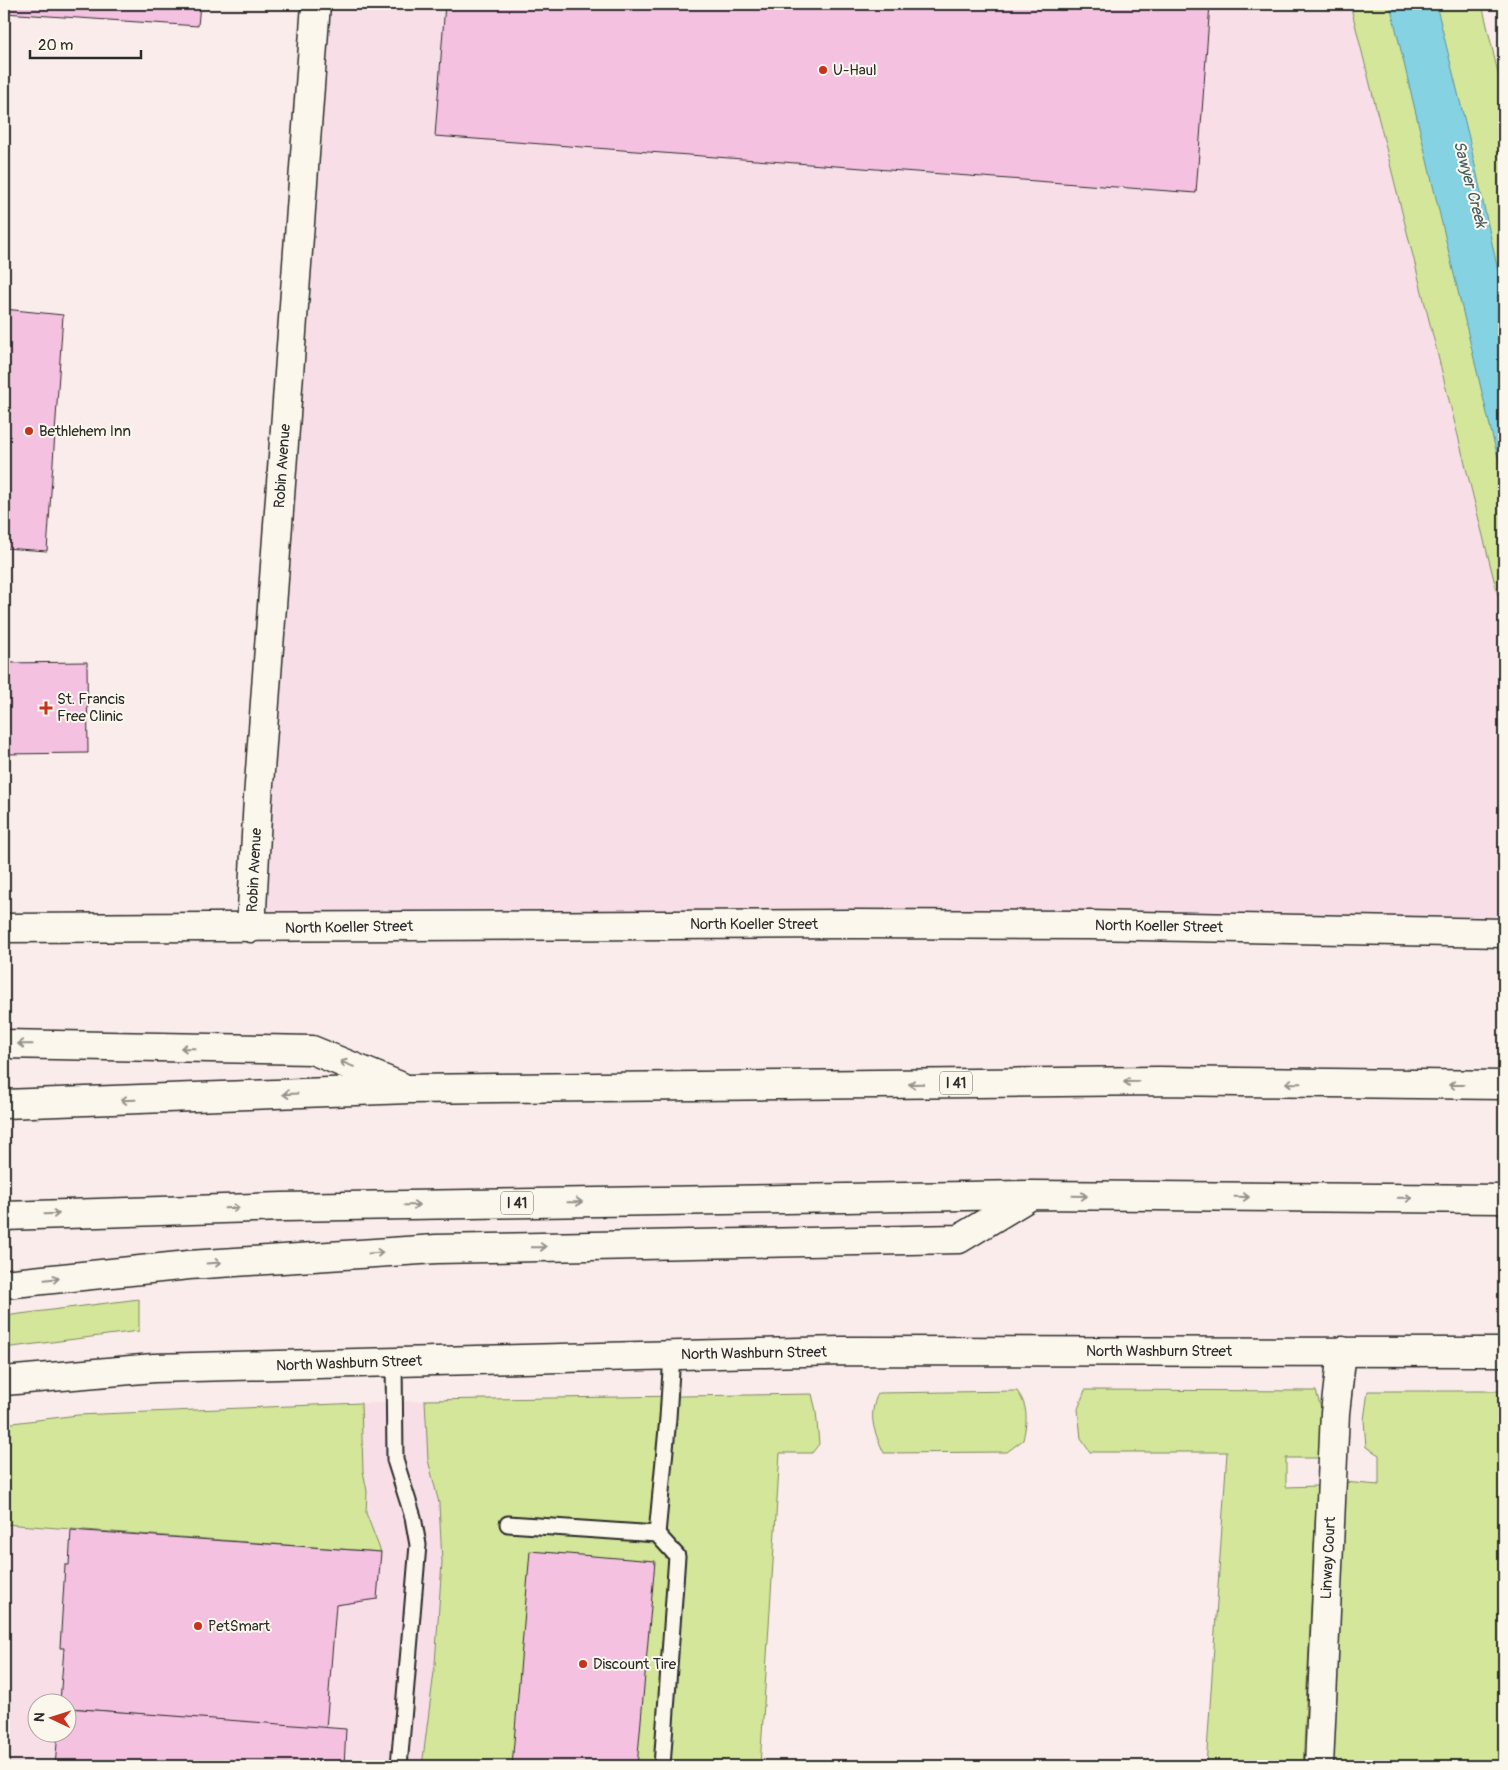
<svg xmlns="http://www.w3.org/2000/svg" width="1508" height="1770" font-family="Pangolin,sans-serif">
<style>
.built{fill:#f8dfe7;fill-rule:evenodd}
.green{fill:#d3e69a;stroke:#7f8862}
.water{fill:#85d2e3;stroke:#618f99}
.building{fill:#f4c1e0;stroke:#2b2b2b}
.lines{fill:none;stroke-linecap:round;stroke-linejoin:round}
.service-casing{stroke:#2b2b2b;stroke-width:19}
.minor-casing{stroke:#2b2b2b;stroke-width:31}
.tertiary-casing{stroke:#2b2b2b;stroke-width:31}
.motorway-casing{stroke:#2b2b2b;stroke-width:31}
.service{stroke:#fbf7ec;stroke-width:15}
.minor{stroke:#fbf7ec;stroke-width:28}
.tertiary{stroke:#fbf7ec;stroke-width:28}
.motorway{stroke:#fbf7ec;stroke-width:28}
.oneway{stroke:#93918c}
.poi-dot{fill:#c8321e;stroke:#fbf7ec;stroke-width:2}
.labels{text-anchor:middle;stroke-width:4;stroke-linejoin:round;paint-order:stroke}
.shield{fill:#fbf7ec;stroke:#696865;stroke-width:1}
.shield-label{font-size:14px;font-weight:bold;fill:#2b2b2b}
.poi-label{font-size:15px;fill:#2b2b2b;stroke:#fbf7ec;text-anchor:start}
.street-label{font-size:15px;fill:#2b2b2b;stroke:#fbf7ec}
.water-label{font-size:16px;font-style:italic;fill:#465d62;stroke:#fbf7ec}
</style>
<rect width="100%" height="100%" fill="#faecea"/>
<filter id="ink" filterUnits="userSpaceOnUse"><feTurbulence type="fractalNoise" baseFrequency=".02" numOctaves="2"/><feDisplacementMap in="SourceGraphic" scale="10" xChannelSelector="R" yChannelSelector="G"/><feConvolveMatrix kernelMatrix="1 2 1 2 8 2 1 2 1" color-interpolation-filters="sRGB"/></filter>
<g filter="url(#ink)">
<g class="built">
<path d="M316,4H1350L1482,532L1504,533V933L251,928Z"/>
<path d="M492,1398L466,1766H4V1424L78,1415ZM38,1702H68V1732H38Z"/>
</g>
<g class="green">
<path d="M1350,4H1482L1504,99V620Z"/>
<path d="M139,1299V1331L4,1348V1316Z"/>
<path d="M1085,1390L1316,1391L1321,1408L1319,1458H1286V1487L1317,1486L1303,1766H1206L1227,1452H1090L1081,1439L1078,1409Z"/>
<path d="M1017,1391C1029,1407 1027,1422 1023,1440L1007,1452L884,1453C873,1429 868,1417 878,1393Z"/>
<path d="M1368,1391H1504V1766H1332L1343,1482L1379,1485V1455L1366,1447L1364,1420Z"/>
<path d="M812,1394L816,1411L819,1444L812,1453H780L760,1766H422L435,1664L442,1562L439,1503L428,1460L425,1400Z"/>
<path d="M361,1403L363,1471L367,1491L366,1513L381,1552L4,1524V1424L78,1415Z"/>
</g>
<path class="water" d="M1390,4H1436L1469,138L1504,298V478L1493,439Z"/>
<g class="building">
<path d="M4,4H200L198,26L4,13Z"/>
<path d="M445,4H1210L1196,193L435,136Z"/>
<path d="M4,309L63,315L47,551L4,548Z"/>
<path d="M87,662L88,753L4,754V663Z"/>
<path d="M71,1530L381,1552L377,1599L336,1605L326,1729L68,1708V1702H60L64,1648H60L65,1565H69Z"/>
<path d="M530,1551L655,1561L637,1766H512Z"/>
<path d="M68,1708L346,1729L344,1766H55L58,1732H68Z"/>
</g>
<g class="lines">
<g class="service-casing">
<g id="service">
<path d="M394,1361L395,1460L413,1517L418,1545L399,1766"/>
<path d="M508,1524L657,1534L677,1556L662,1766"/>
<path d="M657,1534L668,1418L672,1355"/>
</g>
</g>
<g class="minor-casing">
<g id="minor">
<path d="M4,928L851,924L1089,925L1504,933"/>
<path d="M251,928L258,798L316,4"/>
<path d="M1319,1766L1335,1413L1342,1351"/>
</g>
</g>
<g class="tertiary-casing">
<path id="tertiary" d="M4,1381L154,1368L842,1351L1504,1352"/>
</g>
<g class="motorway-casing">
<g id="motorway">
<path d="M4,1044L312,1050L400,1086"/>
<path d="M4,1104L409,1089L1158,1081L1504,1085"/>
<path d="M4,1216L283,1207L1031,1195L1504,1199"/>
<path d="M4,1284L189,1265L436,1249L959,1239L1030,1196"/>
</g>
</g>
<use href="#service" class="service"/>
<use href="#minor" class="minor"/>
<use href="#tertiary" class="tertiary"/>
<use href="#motorway" class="motorway"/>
</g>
<defs><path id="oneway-shaft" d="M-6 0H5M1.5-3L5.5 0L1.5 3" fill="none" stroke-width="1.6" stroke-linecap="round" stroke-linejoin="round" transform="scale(1.25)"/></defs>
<g class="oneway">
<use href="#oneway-shaft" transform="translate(25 1044) rotate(-179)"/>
<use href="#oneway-shaft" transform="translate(188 1048) rotate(-179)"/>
<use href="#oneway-shaft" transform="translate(347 1064) rotate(-158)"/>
<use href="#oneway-shaft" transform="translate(1131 1082) rotate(179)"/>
<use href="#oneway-shaft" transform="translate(1293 1083) rotate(-179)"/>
<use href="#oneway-shaft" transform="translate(916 1084) rotate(179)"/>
<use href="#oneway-shaft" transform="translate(1456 1085) rotate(-180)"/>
<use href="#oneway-shaft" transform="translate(290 1094) rotate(177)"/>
<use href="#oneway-shaft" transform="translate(128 1100) rotate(178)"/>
<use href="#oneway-shaft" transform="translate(1080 1196) rotate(1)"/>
<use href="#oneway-shaft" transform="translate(1242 1197) rotate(1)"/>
<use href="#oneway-shaft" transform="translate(1405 1198) rotate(1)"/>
<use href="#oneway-shaft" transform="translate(575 1202) rotate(-1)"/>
<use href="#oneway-shaft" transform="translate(412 1205) rotate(-1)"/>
<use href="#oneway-shaft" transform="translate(232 1208) rotate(-2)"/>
<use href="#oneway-shaft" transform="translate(52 1214) rotate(-2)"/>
<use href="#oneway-shaft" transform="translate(539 1247) rotate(-1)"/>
<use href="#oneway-shaft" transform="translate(376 1253) rotate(-4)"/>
<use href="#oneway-shaft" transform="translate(214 1263) rotate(-4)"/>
<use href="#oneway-shaft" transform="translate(52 1279) rotate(-6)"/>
</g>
</g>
<g class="poi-dot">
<circle cx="823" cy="70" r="5"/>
<circle cx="29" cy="431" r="5"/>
<path d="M43.5 700.5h5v5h5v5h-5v5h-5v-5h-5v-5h5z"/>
<circle cx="198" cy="1626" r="5"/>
<circle cx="583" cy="1664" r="5"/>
</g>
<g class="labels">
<g class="shield">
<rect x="940" y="1071.5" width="32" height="23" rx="4"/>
<rect x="501" y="1191.5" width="32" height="23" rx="4"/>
</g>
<g class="shield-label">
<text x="956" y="1088">I 41</text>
<text x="517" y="1208">I 41</text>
</g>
<g class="poi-label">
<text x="833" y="75">U-Haul</text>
<text x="39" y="436">Bethlehem Inn</text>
<text x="57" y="704">St. Francis<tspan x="57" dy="17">Free Clinic</tspan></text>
<text x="208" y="1631">PetSmart</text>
<text x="593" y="1669">Discount Tire</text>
</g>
<g class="street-label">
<text transform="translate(282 466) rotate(-86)" y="5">Robin Avenue</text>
<text transform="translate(254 870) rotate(-87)" y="5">Robin Avenue</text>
<text x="754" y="929">North Koeller Street</text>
<text transform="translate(1159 926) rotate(1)" y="5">North Koeller Street</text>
<text transform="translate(349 927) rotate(-1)" y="5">North Koeller Street</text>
<text x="1159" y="1356">North Washburn Street</text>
<text transform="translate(754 1353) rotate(-1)" y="5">North Washburn Street</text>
<text transform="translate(349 1363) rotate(-2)" y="5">North Washburn Street</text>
<text transform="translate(1328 1558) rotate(-87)" y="5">Linway Court</text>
</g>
<g class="water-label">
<text transform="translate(1471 184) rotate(75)" y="6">Sawyer Creek</text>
</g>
</g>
<rect width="1508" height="1770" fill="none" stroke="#fbf7ec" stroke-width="20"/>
<rect x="10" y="10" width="1488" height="1750" fill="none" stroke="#2b2b2b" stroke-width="2" filter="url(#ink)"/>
<g transform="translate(52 1718) rotate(274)"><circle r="24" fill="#fbf7ec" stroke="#a8a59f"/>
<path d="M0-4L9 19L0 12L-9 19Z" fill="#c8321e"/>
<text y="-8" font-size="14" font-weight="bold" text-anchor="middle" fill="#2b2b2b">N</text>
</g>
<path d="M30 50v8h111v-8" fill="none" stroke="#2b2b2b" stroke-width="2.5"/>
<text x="38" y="50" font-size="15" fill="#2b2b2b" stroke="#fbf7ec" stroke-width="4" paint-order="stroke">20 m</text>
</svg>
